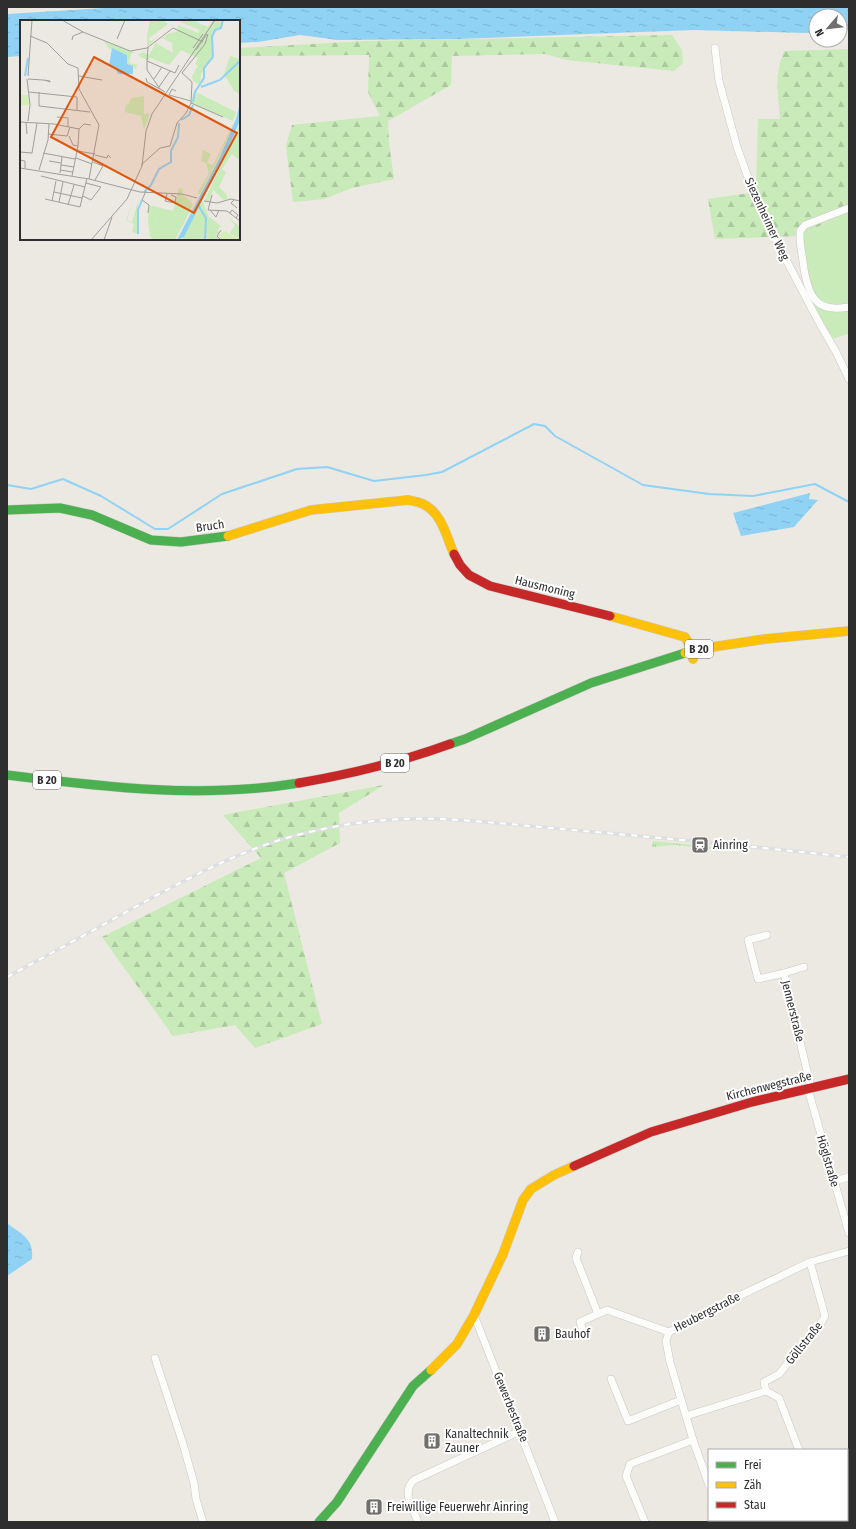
<svg xmlns="http://www.w3.org/2000/svg" width="856" height="1529" font-family="'Fira Sans Condensed',sans-serif">
<style>
.grass{fill:url(#grass-tufts)}
.forest{fill:url(#forest-firs)}
.garden{fill:#c9eab9}
.water{fill:url(#water-ripples)}
.lines{fill:none;stroke-linecap:round;stroke-linejoin:round}
.stream{stroke:#90d2f4;stroke-width:2}
.street-casing{stroke:#c9c8c8;stroke-width:8}
.fast-casing{stroke:#c9c8c8;stroke-width:10}
.slow-casing{stroke:#c9c8c8;stroke-width:10}
.jam-casing{stroke:#c9c8c8;stroke-width:10}
.street{stroke:#fcfcfb;stroke-width:7}
.fast{stroke:#4caf50;stroke-width:9}
.slow{stroke:#ffc107;stroke-width:9}
.jam{stroke:#c62828;stroke-width:9}
.rail-casing{stroke:#dedfe0;stroke-width:3.5}
.rail{stroke:#fff;stroke-width:2;stroke-dasharray:6;stroke-linecap:butt}
.labels{text-anchor:middle;stroke-width:4;stroke-linejoin:round;paint-order:stroke}
.shield{fill:#fff;stroke:#6d6d6d;stroke-width:1}
.shield-label{font-size:11px;font-weight:bold;fill:#2e2e2e}
.street-label{font-size:12px;fill:#2e2e2e;stroke:#fff}
.poi-label{font-size:12px;fill:#2e2e2e;stroke:#fff;text-anchor:start}
.inset-river{fill:none;stroke:#90d2f4;stroke-width:2}
.inset-road{fill:none;stroke:#a09e9b;stroke-width:1}
.view{fill:#df570e;fill-opacity:0.15;stroke:#df570e;stroke-width:2}
.inset-edge{fill:none;stroke:#2e2e2e;stroke-width:2}
</style>
<defs>
<pattern id="grass-tufts" width="24" height="20" patternUnits="userSpaceOnUse"><rect width="24" height="20" fill="#c9eab9"/><path d="M3 7l-1-3M5 7V3M7 7l1-3M15 17l-1-3M17 17v-4M19 17l1-3" fill="none" stroke="#adc99f"/></pattern>
<pattern id="forest-firs" width="22" height="20" patternUnits="userSpaceOnUse"><rect width="22" height="20" fill="#c9eab9"/><path d="M5 1l3.5 6h-7zM16 11l3.5 6h-7z" fill="#adc99f"/></pattern>
<pattern id="water-ripples" width="26" height="14" patternUnits="userSpaceOnUse"><rect width="26" height="14" fill="#90d2f4"/><path d="M2 4q2-2 4 0t4 0M15 11q2-2 4 0t4 0" fill="none" stroke="#7cb5d2"/></pattern>
</defs>
<rect width="100%" height="100%" fill="#ece9e3"/>
<path class="grass" d="M653,841L725,848L724,850L675,845L652,847Z"/>
<g class="forest">
<path d="M672,35L682,50L683,63L674,71L567,60L545,54L452,56L451,85L388,121L389,143L394,179L352,188L324,199L293,202L286,146L292,125L380,116L368,92L369,55L239,56V48L364,41Z"/>
<path d="M849,49V212L799,236L715,239L708,199L756,192L758,119H780C778,93 774,75 784,51Z"/>
<path d="M384,785L339,813L340,843L284,873L322,1024L255,1048L235,1025L173,1036L102,937L261,858L223,815Z"/>
</g>
<path class="garden" d="M849,212V334L831,339L809,294L799,236Z"/>
<g class="water">
<path d="M121,7H849V30L840,31V16H816V32L806,33L694,30L458,39L338,40L300,35L258,42L239,43V21H21V56L7,57V14Z"/>
<path d="M810,493L809,499L818,500L794,527L741,536L733,513Z"/>
<path d="M7,1222L8,1224C23,1235 34,1239 32,1259L7,1276Z"/>
</g>
<g class="lines">
<path class="stream" d="M7,485L31,489L63,479L101,496L155,529H168L222,494L297,469L327,467L374,481L426,475L442,472L534,424L545,426L555,436L643,485L709,494L753,496L815,484L849,502"/>
<g class="street-casing">
<g id="street">
<path d="M715,48L719,81L737,147L751,186L770,229L816,317L836,352L849,379"/>
<path d="M849,208L805,225L800,231V237C800,248 803,258 804,269C809,297 816,313 849,307"/>
<path d="M767,935L748,940L758,979L784,973L811,1088"/>
<path d="M784,973L804,967"/>
<path d="M808,1089L849,1233"/>
<path d="M834,1181L849,1177"/>
<path d="M578,1252L576,1258L598,1314L607,1310L669,1332"/>
<path d="M474,1315L555,1522"/>
<path d="M583,1331L580,1322L598,1314"/>
<path d="M155,1358L183,1444L194,1483L196,1499L203,1522"/>
<path d="M611,1379L628,1421L681,1400"/>
<path d="M766,1391L764,1382L779,1374L823,1320L825,1316L810,1262"/>
<path d="M686,1416L766,1391L779,1398L799,1450"/>
<path d="M709,1485L693,1440L670,1362L666,1341L669,1332L737,1297L810,1262L849,1251"/>
<path d="M721,1520L722,1522"/>
<path d="M826,1520L827,1522"/>
<path d="M418,1522C413,1509 401,1491 414,1480L520,1431"/>
<path d="M645,1522L626,1476L630,1464L693,1440"/>
</g>
</g>
<g class="fast-casing">
<g id="fast">
<path d="M7,510L60,508L92,515L151,540L181,542L228,536"/>
<path d="M450,744L465,739L591,683L685,653"/>
<path d="M7,775C104,787 202,799 299,783"/>
<path d="M319,1522L337,1502L413,1386L431,1370"/>
</g>
</g>
<g class="slow-casing">
<g id="slow">
<path d="M228,536L311,510L408,500C413,501 419,502 423,504C442,513 446,536 454,554"/>
<path d="M610,616L685,637L693,650V659"/>
<path d="M685,653L693,650L765,639L849,631"/>
<path d="M431,1370L457,1344L474,1315L503,1254L523,1200L531,1189L554,1175L574,1166"/>
</g>
</g>
<g class="jam-casing">
<g id="jam">
<path d="M454,554L460,565L469,575L490,586L610,616"/>
<path d="M299,783C351,774 401,762 450,744"/>
<path d="M574,1166L651,1132L752,1102L849,1079"/>
</g>
</g>
<use href="#street" class="street"/>
<use href="#fast" class="fast"/>
<use href="#slow" class="slow"/>
<use href="#jam" class="jam"/>
<g class="rail-casing">
<path id="rail" d="M7,977C50,954 92,931 135,907C183,881 231,855 283,839C334,824 387,817 440,819C484,821 528,826 572,830C664,838 757,847 849,857"/>
</g>
<use href="#rail" class="rail"/>
</g>
<defs>
<g id="station-square" transform="scale(0.9)"><rect x="-9" y="-9" width="18" height="18" rx="4" fill="#706f6d" stroke="#fff"/><path d="M-3-6H3Q5-6 5-4V2Q5 4 3 4L4.5 6H3L1.5 4h-3L-3 6H-4.5L-3 4Q-5 4-5 2V-4Q-5-6-3-6ZM-3.5-4v3h7v-3ZM-3.5 1v1.5H-2V1ZM2 1v1.5H3.5V1Z" fill="#fff"/></g>
<g id="building-square" transform="scale(0.9)"><rect x="-9" y="-9" width="18" height="18" rx="4" fill="#706f6d" stroke="#fff"/><path d="M-4-6H4V6H1V3H-1V6H-4ZM-2.5-4.3h1.7v1.8h-1.7ZM.8-4.3h1.7v1.8H.8ZM-2.5-1h1.7V.8h-1.7ZM.8-1h1.7V.8H.8Z" fill="#fff"/></g>
</defs>
<g fill-rule="evenodd">
<use href="#station-square" x="700" y="845"/>
<use href="#building-square" x="542" y="1334"/>
<use href="#building-square" x="432" y="1441"/>
<use href="#building-square" x="374" y="1507"/>
</g>
<g class="labels">
<g class="shield">
<rect x="685" y="640" width="28" height="18" rx="3"/>
<rect x="381" y="754" width="28" height="18" rx="3"/>
<rect x="33" y="771" width="28" height="18" rx="3"/>
</g>
<g class="shield-label">
<text x="699" y="653">B 20</text>
<text x="395" y="767">B 20</text>
<text x="47" y="784">B 20</text>
</g>
<g class="street-label">
<text transform="translate(767 219) rotate(65)" y="4">Siezenheimer Weg</text>
<text transform="translate(210 526) rotate(-8)" y="4">Bruch</text>
<text transform="translate(545 587) rotate(14)" y="4">Hausmoning</text>
<text transform="translate(793 1011) rotate(76)" y="4">Jennerstraße</text>
<text transform="translate(769 1086) rotate(-14)" y="4">Kirchenwegstraße</text>
<text transform="translate(828 1161) rotate(74)" y="4">Höglstraße</text>
<text transform="translate(707 1312) rotate(-27)" y="4">Heubergstraße</text>
<text transform="translate(804 1343) rotate(-51)" y="4">Göllstraße</text>
<text transform="translate(511 1407) rotate(68)" y="4">Gewerbestraße</text>
</g>
<g class="poi-label">
<text x="713" y="849">Ainring</text>
<text x="555" y="1338">Bauhof</text>
<text x="445" y="1438">Kanaltechnik<tspan x="445" dy="14">Zauner</tspan></text>
<text x="387" y="1511">Freiwillige Feuerwehr Ainring</text>
</g>
</g>
<g transform="translate(20 20)">
<rect width="220" height="220" fill="#ece9e3"/>
<path d="M130,0H143L148,4L128,19L132,21L139,16L127,27V16ZM135,195L141,196L164,203L160,210L148,207V203L136,201ZM207,196L220,207V220L210,213L215,205ZM189,197L201,206L198,210L199,213L195,215L201,220H189L186,207Z" fill="#c9eab9"/>
<path d="M163,0H172L188,7L193,0H203L201,8L196,11L192,19L193,37L181,54L180,65L173,61L172,56L178,46L175,44L178,38L161,30L149,45L130,38L128,41L118,35L123,32L129,35L136,23L153,33L152,23L142,18L150,13L157,12L158,5L178,13L180,10L160,2ZM83,21L114,32L111,34L109,43L117,45L116,50L113,46L107,44V35L90,29ZM210,36L220,39V74L214,71L204,54ZM174,71L177,72L175,82L178,73L216,92L213,101L171,83ZM124,76V94L130,93L124,110L121,96L105,92L106,85L109,84L111,78ZM213,104V106L195,145L180,174H177L189,153L186,143L181,141L183,130L191,134L187,143L193,145ZM220,105V141L212,134L202,149L206,152L199,167L207,175V179L204,180L193,170L189,182H184ZM159,168L163,169L162,174L173,184L164,203L135,196L136,201L148,202V207L160,210L155,220H134L130,216L128,201L129,185L153,191ZM113,180L107,200L112,202L118,182L119,214L112,212L114,204L106,200ZM182,180L189,197L186,207L191,211L187,213L191,218L162,220Z" fill="#c9eab9"/>
<path d="M0,75H8L9,85H0ZM206,211L210,214L219,220H202L198,215Z" fill="#d5eeb6"/>
<path d="M92,28L107,35V44L113,46V54H98L96,49L89,45ZM220,83V100L208,129L164,217L157,220L199,139L216,99Z" fill="#90d2f4"/>
<path class="inset-river" d="M5,56L8,38M181,67L200,60L220,41M173,82L175,72L184,58V48L193,37L192,17L195,10L201,8L203,0M161,100L169,95L173,85M124,172L131,165L139,149L151,142V131L158,117L159,103M178,185L186,198L185,220M118,214V190L122,180"/>
<path class="inset-road" d="M42,0L63,12L110,31L127,28L153,8L183,22M10,16L27,23L48,44L58,48L59,69L79,105L69,159M97,19L105,0M52,20L53,16L63,12M173,28L183,14M176,30L187,14M127,41L128,27M8,56L12,0M59,56L82,60M126,58L127,62L140,69M7,59L10,85L8,101M8,59L23,60L30,61V62L25,60M134,59L142,47M139,67L150,51M156,71L152,69L149,75L171,81M9,72L57,77V90M19,72V86L70,92M145,72L140,69L127,50V41L155,53L159,45M171,83L203,97M37,97L48,98V106M0,102L34,104L59,109L58,126L52,156M6,102L7,114M59,109L64,104L71,105M28,114L47,116L50,107M49,116L53,125L58,126M58,131L75,134M0,132L12,133L17,103M23,133L55,139M75,135L87,138L88,135L91,138M56,138L72,144M0,140L5,141V148M29,141L41,143M73,142L83,146L75,160M41,145L54,147M121,145L140,128L150,126L157,103L166,93L171,83L172,62L162,53L185,24L188,14M0,148L69,159L120,172L162,174L177,178M19,150L28,120L29,104M40,150L53,152M40,153L42,137M21,156L65,167M126,171L122,180L129,185L128,193M34,172L62,178M147,174L145,181L155,183L156,177L151,175M192,175L188,190L207,191L220,201M63,176L71,180L81,167L66,163M25,179L60,187L67,158M214,180L211,183L217,188M32,181L36,161M184,181L197,183L211,179L220,181M39,182L43,162M48,185L54,165M190,190L196,197L199,190M210,193L212,190L218,195L216,198M201,210L197,216L201,220M71,220L107,179L122,146L126,111L132,94L195,0M84,220L92,197"/>
<path class="view" d="M74,37L217,113L174,193L31,117Z"/>
<rect width="220" height="220" class="inset-edge"/>
</g>
<rect width="856" height="1529" fill="none" stroke="#2e2e2e" stroke-width="16"/>
<rect x="708" y="1449" width="140" height="72" fill="#ffffff" stroke="#ababab"/>
<rect x="716" y="1462" width="20" height="6" fill="#4caf50" stroke="#ababab"/>
<text x="744" y="1469" font-size="12" fill="#2e2e2e">Frei</text>
<rect x="716" y="1482" width="20" height="6" fill="#ffc107" stroke="#ababab"/>
<text x="744" y="1489" font-size="12" fill="#2e2e2e">Zäh</text>
<rect x="716" y="1502" width="20" height="6" fill="#c62828" stroke="#ababab"/>
<text x="744" y="1509" font-size="12" fill="#2e2e2e">Stau</text>
<g transform="translate(828 28) rotate(242)"><circle r="19" fill="#ffffff" stroke="#ababab"/>
<path d="M0-3L7 15L0 10L-7 15Z" fill="#706f6d"/>
<text y="-6" font-size="11" font-weight="bold" text-anchor="middle" fill="#2e2e2e">N</text>
</g>
</svg>
